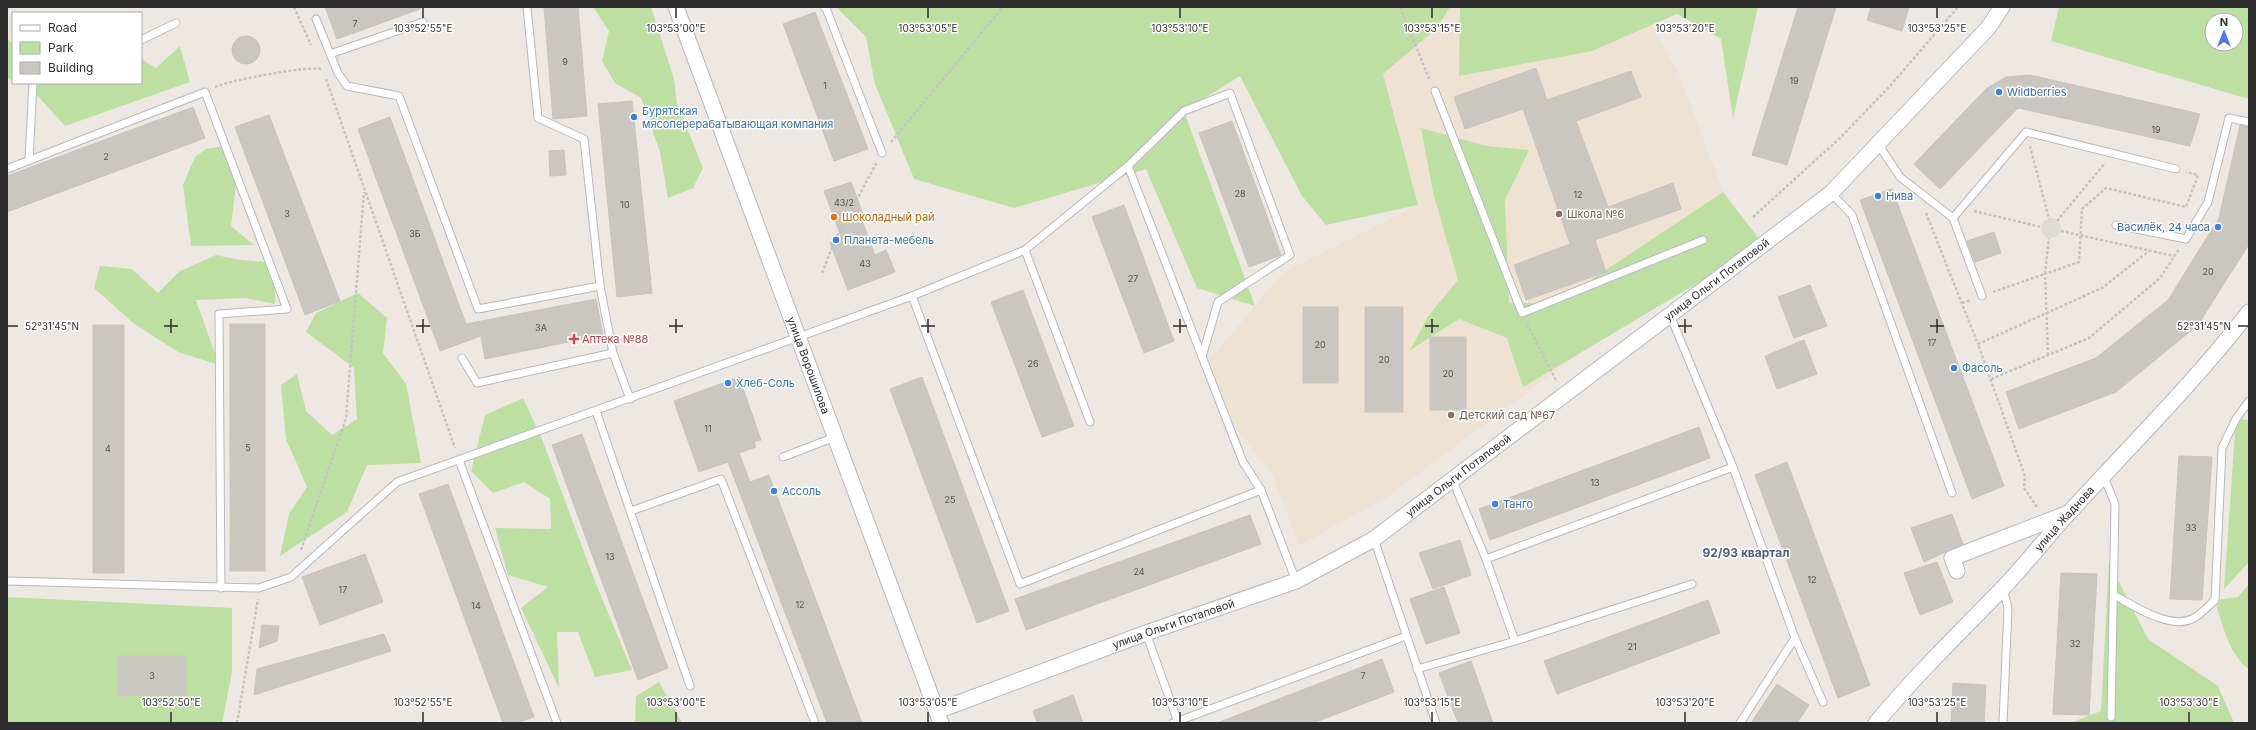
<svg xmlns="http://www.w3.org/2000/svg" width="2256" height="730" font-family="Inter,sans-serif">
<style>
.education{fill:#eee3d3}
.green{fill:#bde0a2;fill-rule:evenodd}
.plaza{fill:#dedbd8}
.building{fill:#cac6c0;stroke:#cac3bb}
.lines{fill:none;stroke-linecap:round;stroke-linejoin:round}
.lane-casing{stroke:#b5b8c0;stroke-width:9}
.street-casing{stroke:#b5b8c0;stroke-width:17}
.path{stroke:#c4c4c4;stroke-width:2.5;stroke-dasharray:3 2;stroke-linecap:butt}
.lane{stroke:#fff;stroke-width:7}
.street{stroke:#fff;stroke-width:15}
.ticks{fill:none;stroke:#2e2e2e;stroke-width:1.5}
.shop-dot{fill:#3f7fe0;stroke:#fff;stroke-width:1.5}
.education-dot{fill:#8d6e63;stroke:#fff;stroke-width:1.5}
.food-dot{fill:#e8710a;stroke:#fff;stroke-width:1.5}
.health-dot{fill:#e0444e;stroke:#fff;stroke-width:1.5}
.labels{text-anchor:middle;stroke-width:3;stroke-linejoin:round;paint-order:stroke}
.number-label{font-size:9px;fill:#555452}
.shop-label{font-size:11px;fill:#366cbe;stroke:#fff;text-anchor:start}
.education-label{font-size:11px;fill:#785e54;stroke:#fff;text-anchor:start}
.food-label{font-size:11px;fill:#c56008;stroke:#fff;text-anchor:start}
.street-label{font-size:11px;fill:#2e2e2e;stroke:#fff}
.health-label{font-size:11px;fill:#be3a42;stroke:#fff;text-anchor:start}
.neighbourhood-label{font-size:12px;font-weight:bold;fill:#505c7c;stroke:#fff}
.ticks-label{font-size:10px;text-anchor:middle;fill:#2e2e2e;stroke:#fff;stroke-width:3;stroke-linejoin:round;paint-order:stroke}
</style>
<rect width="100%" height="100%" fill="#eee8e2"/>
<path class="education" d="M1414,7H1642L1679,74L1739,234L1389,496L1299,546L1272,474L1234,426L1209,360L1284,272L1418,205L1361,65L1421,43L1411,8Z"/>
<g class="green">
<path d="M593,7H651L674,79L677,103L703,168L693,188L668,198L660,152L641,98L615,83L602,61L609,31Z"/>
<path d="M836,7H1450L1436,29L1383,74L1418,205L1326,225L1302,196L1240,76L1184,111L1255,306L1197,288L1146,169L1014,208L914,179L875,84L866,37Z"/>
<path d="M1460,7H1758L1733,118L1721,39L1677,14L1592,51L1459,76Z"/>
<path d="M2059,7H2249V99L2051,41ZM2212,20H2236V44H2212Z"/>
<path d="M7,38L13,44V81L7,78Z"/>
<path d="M180,46L190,82L65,126L36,94L38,83H141V59L156,68Z"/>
<path d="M1421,128L1487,146L1529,150L1505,200L1509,303H1556L1723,192L1763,244L1523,387L1507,338L1459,319L1410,350L1429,315L1458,280L1433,192Z"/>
<path d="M223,146L237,176L231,226L254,245L191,246L183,185L195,157L206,149Z"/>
<path d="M216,255L241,260L275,263V304L245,298L196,300L219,365L178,352L133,323L94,288L100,266L132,269L158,293L180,271Z"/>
<path d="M358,293L387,318L383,353L406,384L421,463L367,465L347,512L280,556L289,514L307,487L286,439L281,385L297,374L306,411L332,435L357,419L354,368L306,332L316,313Z"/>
<path d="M523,398L542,439L596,584L632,670L595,677L578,632H557L559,688L521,608L548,587L508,575L495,528L551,529L550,499L524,482L493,493L471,471L485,415Z"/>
<path d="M2236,419L2249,420V562L2224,589Z"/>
<path d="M2109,562L2148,639L2218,686L2234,723H2070L2101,711Z"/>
<path d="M2249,584V669C2230,657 2221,621 2215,600L2238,597Z"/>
<path d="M7,597L232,608V672L222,723H7Z"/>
<path d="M659,682L682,723H635L636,696Z"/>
</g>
<circle class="plaza" cx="2051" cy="228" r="10"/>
<g class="building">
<path d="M325,7H420V9L337,39Z"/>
<path d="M544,7H578L587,116L553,119Z"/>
<path d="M1798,7H1836L1787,165L1752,155Z"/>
<path d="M1871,7H1909L1902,31L1867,20Z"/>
<path d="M815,12L868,149L834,161L783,24Z"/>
<circle cx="246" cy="50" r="14"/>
<path d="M1536,68L1547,100L1631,71L1641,97L1576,121L1608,207L1673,183L1681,209L1595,240L1606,272L1526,300L1514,265L1570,244L1523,109L1465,129L1454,97Z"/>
<path d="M2030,75L2200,114L2190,146L2018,108L1940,189L1914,164L1986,89L2006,77Z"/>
<path d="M632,101L652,293L617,297L598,104Z"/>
<path d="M193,107L205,138L7,212V176Z"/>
<path d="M269,115L340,301L305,315L235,127Z"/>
<path d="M390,117L466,324L596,299L603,335L485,359L481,336L440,351L358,129Z"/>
<path d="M1232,121L1281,255L1249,267L1199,133Z"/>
<path d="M2240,125L2249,127V244L2198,325L2116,392L2019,429L2006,392L2096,358L2168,300L2219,218Z"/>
<path d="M564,150L566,175L550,176L549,151Z"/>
<path d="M851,182L863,214L860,215L875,255L886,250L895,272L848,290L830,243L842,239L824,191Z"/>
<path d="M1892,189L2004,486L1972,499L1860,200Z"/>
<path d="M1124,205L1174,341L1144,353L1092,217Z"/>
<path d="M1994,232L2001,253L1975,262L1967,241Z"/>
<path d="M1810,285L1827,326L1794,338L1778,297Z"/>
<path d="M1023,290L1074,426L1042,437L991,302Z"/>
<rect x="1303" y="307" width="35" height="76"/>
<rect x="1365" y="307" width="38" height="105"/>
<rect x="230" y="324" width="35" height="247"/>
<rect x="93" y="325" width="31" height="248"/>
<rect x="1430" y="337" width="36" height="73"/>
<path d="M1804,340L1817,374L1777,389L1765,356Z"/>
<path d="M739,377L761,440L754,442L756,447L739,453L750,482L769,475L862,723H827L728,462L699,472L674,401Z"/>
<path d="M922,377L1009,611L977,623L890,389Z"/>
<path d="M1699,427L1710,458L1490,540L1479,509Z"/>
<path d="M582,434L668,668L638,680L552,445Z"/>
<path d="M2179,456L2212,457L2202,600L2170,599Z"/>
<path d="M1787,462L1870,685L1838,698L1755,475Z"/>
<path d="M448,484L534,717L517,723H503L419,494Z"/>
<path d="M1952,514L1963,544L1924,562L1911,528Z"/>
<path d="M1250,515L1261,544L1026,630L1015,599Z"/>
<path d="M1460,540L1471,575L1433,589L1419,553Z"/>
<path d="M365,554L383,602L320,625L302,577Z"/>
<path d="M1937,562L1953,602L1920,615L1904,573Z"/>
<path d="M2061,573L2097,574L2089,715L2053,714Z"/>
<path d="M1444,587L1460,633L1426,644L1410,599Z"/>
<path d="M1708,600L1720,633L1557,694L1544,661Z"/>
<path d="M262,625L279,626L277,641L259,648Z"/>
<path d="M384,634L391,651L254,695L257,669Z"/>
<rect x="118" y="656" width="68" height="39"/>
<path d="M1382,659L1394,692L1313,723H1217Z"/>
<path d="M1471,661L1493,723H1458L1439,673Z"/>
<path d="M1953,683L1986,685L1984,723H1951Z"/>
<path d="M1777,684L1809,705L1797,723H1751Z"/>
<path d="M1073,695L1083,723H1037L1033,711Z"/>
</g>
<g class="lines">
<g class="lane-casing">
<g id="lane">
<path d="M527,7L538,118L584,139L600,286L613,353L630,399"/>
<path d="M824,7L826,8L882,153"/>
<path d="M316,19L338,73L347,86L399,96L478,309L600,286"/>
<path d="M141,40L176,23"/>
<path d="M330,54L423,22"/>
<path d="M1435,91L1522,313L1703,240"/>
<path d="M1878,144L1900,177L1953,218L2026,132L2176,169"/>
<path d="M29,160L33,83"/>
<path d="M1128,166L1243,462L1261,490L1296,581"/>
<path d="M7,169L205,92L287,309L219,314L221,588"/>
<path d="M1831,193L1852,215L1952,493"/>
<path d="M1953,218L1982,296"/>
<path d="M2116,225L2186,239L2208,202L2229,118L2249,122"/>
<path d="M1025,250L1090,422"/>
<path d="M912,296L1020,584L1261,490"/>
<path d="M1670,315L1733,467L1795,638L1823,702"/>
<path d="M462,358L477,383L613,353"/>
<path d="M596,411L690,686"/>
<path d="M783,457L835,437"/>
<path d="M459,460L557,723"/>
<path d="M2104,477L2115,504L2111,717"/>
<path d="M1453,481L1486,559L1515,641L1692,584"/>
<path d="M631,511L721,479L815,723"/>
<path d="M1374,539L1436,723"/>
<path d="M1486,559L1733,467"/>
<path d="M7,581L259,588L291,577L397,482L912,296L1025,250L1128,166L1184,111L1230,93L1290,255L1218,302L1202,357"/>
<path d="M2003,588L2008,608L2003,723"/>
<path d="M2114,595C2134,606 2171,631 2194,618C2201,614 2208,606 2215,600L2222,448L2236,419L2249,401"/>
<path d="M1146,633L1178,722"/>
<path d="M1417,669L1515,641"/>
<path d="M1173,723L1406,636"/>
<path d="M1740,723L1795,638"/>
</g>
</g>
<g class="street-casing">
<g id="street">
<path id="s1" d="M676,7L941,723"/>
<path d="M1957,571L1952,558L2066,514"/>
<path id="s2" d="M937,711L1146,633L1296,581L1374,539L1831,193L1988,28L2002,7"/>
<path id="s3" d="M1876,723C1915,676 1959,633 2002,589C2025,565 2045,539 2068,514C2129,447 2193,384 2249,312"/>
</g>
</g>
<g class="path">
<path d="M294,7L311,45"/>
<path d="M1400,7L1430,81"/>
<path d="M326,79L455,448"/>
<path d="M215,87C230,80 306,66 323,69"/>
<path d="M891,142L1003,7"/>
<path d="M2030,146L2049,219"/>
<path d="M1974,211L2041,227"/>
<path d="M1926,213L1978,344"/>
<path d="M1753,217L1840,138L1890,86L1958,7"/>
<path d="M2057,221L2105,163"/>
<path d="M2061,231L2174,256"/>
<path d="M822,273L835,240L877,162"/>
<path d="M1993,292L2045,274L2049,238"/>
<path d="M1962,303L1971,300"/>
<path d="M1527,324L1557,382"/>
<path d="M2048,355L2045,274L2079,262L2082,209L2106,188L2186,207L2198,175L2186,172"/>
<path d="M1991,379L2089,338L2160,278L2179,249"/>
<path d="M2037,507L2024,488L2025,476L1978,344L2102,288L2149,251"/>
<path d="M301,550L346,418L364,192"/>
<path d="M237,723L258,599"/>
</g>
<use href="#lane" class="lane"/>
<use href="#street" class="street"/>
</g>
<path class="ticks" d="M423,8V18M676,8V18M928,8V18M1180,8V18M1432,8V18M1685,8V18M1937,8V18M171,319V333M423,319V333M676,319V333M928,319V333M1180,319V333M1432,319V333M1685,319V333M1937,319V333M8,326H18M164,326H178M416,326H430M669,326H683M921,326H935M1173,326H1187M1425,326H1439M1678,326H1692M1930,326H1944M2238,326H2248M171,712V722M423,712V722M676,712V722M928,712V722M1180,712V722M1432,712V722M1685,712V722M1937,712V722M2189,712V722"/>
<g class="shop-dot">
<circle cx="1999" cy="92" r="4"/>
<circle cx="634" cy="117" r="4"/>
<circle cx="1878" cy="196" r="4"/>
<circle cx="2218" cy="227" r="4"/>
<circle cx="836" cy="240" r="4"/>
<circle cx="1954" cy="368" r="4"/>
<circle cx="728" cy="383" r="4"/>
<circle cx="774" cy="491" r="4"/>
<circle cx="1495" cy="504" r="4"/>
</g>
<g class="education-dot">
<circle cx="1559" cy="214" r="4"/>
<circle cx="1451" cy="415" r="4"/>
</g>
<circle class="food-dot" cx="834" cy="217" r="4"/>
<path class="health-dot" d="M572 333h4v4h4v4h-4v4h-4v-4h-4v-4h4z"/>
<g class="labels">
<g class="number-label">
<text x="355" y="27">7</text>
<text x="565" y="65">9</text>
<text x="1794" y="84">19</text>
<text x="825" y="89">1</text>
<text x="2156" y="133">19</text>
<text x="106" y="160">2</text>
<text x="1240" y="197">28</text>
<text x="1578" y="198">12</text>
<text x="844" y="206">43/2</text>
<text x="625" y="208">10</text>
<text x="287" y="217">3</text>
<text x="415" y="237">3Б</text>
<text x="865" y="267">43</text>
<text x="2208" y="275">20</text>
<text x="1133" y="282">27</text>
<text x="541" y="331">3А</text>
<text x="1932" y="346">17</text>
<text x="1320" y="348">20</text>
<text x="1384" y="363">20</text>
<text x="1033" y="367">26</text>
<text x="1448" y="377">20</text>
<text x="708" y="432">11</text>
<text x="248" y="451">5</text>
<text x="108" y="452">4</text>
<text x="1595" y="486">13</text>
<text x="950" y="503">25</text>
<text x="2191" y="531">33</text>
<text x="610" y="560">13</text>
<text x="1139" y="575">24</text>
<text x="1812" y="583">12</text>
<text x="343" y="593">17</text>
<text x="800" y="608">12</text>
<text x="476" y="609">14</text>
<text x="2075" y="647">32</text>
<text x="1632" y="650">21</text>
<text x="152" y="679">3</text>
<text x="1363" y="679">7</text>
</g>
<g class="shop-label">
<text x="2007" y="96">Wildberries</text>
<text x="642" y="115">Бурятская<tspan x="642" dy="13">мясоперерабатывающая компания</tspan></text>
<text x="1886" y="200">Нива</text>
<text x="2210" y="231" text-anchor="end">Василёк, 24 часа</text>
<text x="844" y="244">Планета-мебель</text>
<text x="1962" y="372">Фасоль</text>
<text x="736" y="387">Хлеб-Соль</text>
<text x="782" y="495">Ассоль</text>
<text x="1503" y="508">Танго</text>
</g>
<g class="education-label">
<text x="1567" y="218">Школа №6</text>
<text x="1459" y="419">Детский сад №67</text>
</g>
<g class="food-label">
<text x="842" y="221">Шоколадный рай</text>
</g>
<g class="street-label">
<text dy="4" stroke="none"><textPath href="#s2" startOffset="900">улица Ольги Потаповой</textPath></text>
<text dy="4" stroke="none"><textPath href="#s1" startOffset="382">улица Ворошилова</textPath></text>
<text dy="4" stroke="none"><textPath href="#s2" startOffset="576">улица Ольги Потаповой</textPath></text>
<text dy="4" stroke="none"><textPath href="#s3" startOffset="278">улица Жаднова</textPath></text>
<text dy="4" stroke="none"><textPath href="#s2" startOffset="252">улица Ольги Потаповой</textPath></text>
</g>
<g class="health-label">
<text x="582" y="343">Аптека №88</text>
</g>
<g class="neighbourhood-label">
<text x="1746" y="557">92/93 квартал</text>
</g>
</g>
<g class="ticks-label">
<text x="423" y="32">103°52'55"E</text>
<text x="676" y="32">103°53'00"E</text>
<text x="928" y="32">103°53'05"E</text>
<text x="1180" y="32">103°53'10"E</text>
<text x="1432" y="32">103°53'15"E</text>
<text x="1685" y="32">103°53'20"E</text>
<text x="1937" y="32">103°53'25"E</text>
<text x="52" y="330">52°31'45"N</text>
<text x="2204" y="330">52°31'45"N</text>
<text x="171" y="706">103°52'50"E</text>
<text x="423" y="706">103°52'55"E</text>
<text x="676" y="706">103°53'00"E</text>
<text x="928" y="706">103°53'05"E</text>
<text x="1180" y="706">103°53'10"E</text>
<text x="1432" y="706">103°53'15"E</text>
<text x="1685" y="706">103°53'20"E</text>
<text x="1937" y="706">103°53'25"E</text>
<text x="2189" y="706">103°53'30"E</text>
</g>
<rect width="2256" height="730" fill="none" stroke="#2e2e2e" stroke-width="16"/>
<rect x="12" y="12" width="130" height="72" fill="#ffffff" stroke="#ababab"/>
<rect x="20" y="25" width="20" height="6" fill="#ffffff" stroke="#ababab"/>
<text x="48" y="32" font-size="12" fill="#2e2e2e">Road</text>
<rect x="20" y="42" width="20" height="12" fill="#bde0a2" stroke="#ababab"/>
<text x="48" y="52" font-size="12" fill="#2e2e2e">Park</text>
<rect x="20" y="62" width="20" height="12" fill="#cac6c0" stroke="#ababab"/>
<text x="48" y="72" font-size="12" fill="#2e2e2e">Building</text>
<g transform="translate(2224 32)"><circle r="19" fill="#ffffff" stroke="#ababab"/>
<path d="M0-3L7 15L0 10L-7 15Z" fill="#4e7aef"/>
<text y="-6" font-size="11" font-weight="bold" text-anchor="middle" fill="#2e2e2e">N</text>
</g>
</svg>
